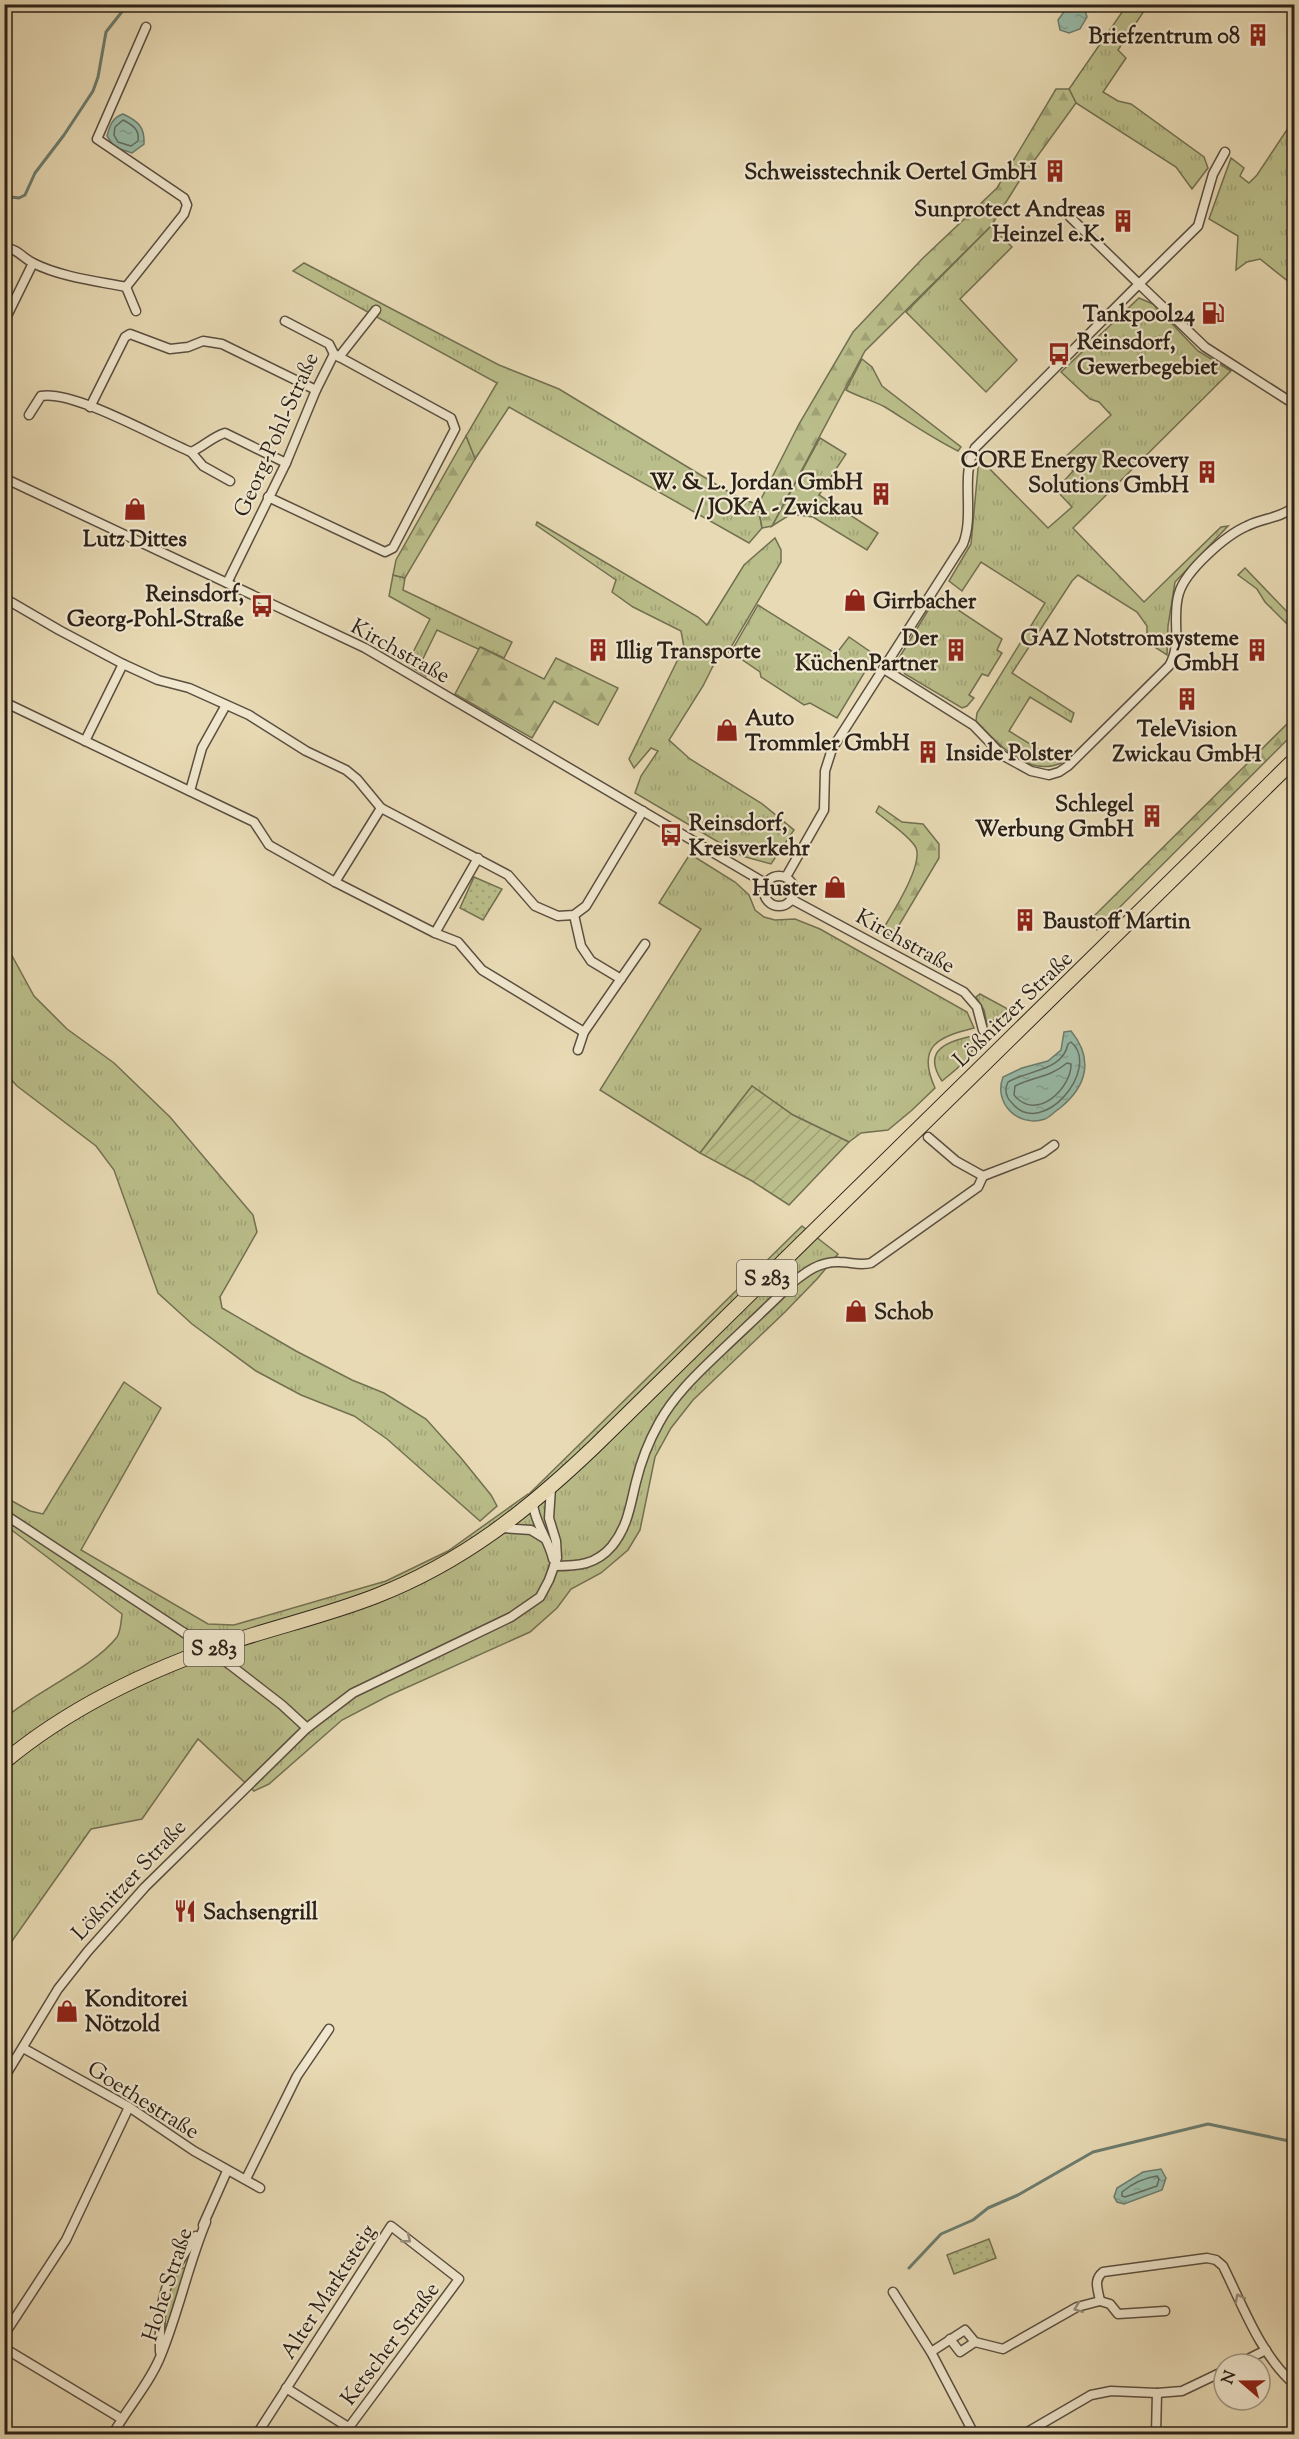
<svg xmlns="http://www.w3.org/2000/svg" width="1299" height="2439" font-family="'Sorts Mill Goudy',serif">
<style>
.grass{fill:url(#grass-tufts);stroke:#727052;stroke-width:1.5}
.forest{fill:url(#forest-firs);stroke:#727052;stroke-width:1.5}
.park{fill:url(#park-dots);stroke:#727052;stroke-width:1.5}
.garden{fill:url(#garden-furrows);stroke:#727052;stroke-width:1.5}
.water{fill:url(#water-ripples);stroke:#6c7d6f;stroke-width:1.5}
.lines{fill:none;stroke-linecap:round;stroke-linejoin:round}
.shore{stroke:#626e61;stroke-width:1.5}
.stream{stroke:#6c7d6f;stroke-width:3}
.minor-casing{stroke:#5a4f40;stroke-width:11}
.primary-casing{stroke:#2b2119;stroke-width:16}
.minor{stroke:#f0e7ce;stroke-width:8}
.primary{stroke:#e8dab4;stroke-width:14}
.minor-bridge-casing{stroke:#5a4f40;stroke-width:11;stroke-linecap:butt}
.minor-bridge{stroke:#f0e7ce;stroke-width:8}
.oneway{stroke:#978e7d}
.labels{text-anchor:middle;stroke-width:4.5;stroke-linejoin:round;paint-order:stroke}
.shield{fill:#f0e7ce;stroke:#665c4f;stroke-width:1.5}
.shield-label{font-size:21px;font-weight:bold;fill:#2b2119}
.poi-label{font-size:22px;font-weight:bold;fill:#2b2119;stroke:#f0e7ce;text-anchor:end}
.street-label{font-size:22px;fill:#2b2119;stroke:#f0e7ce}
</style>
<defs>
<pattern id="grass-tufts" width="24" height="20" patternUnits="userSpaceOnUse" patternTransform="scale(1.5)"><rect width="24" height="20" fill="#babe8a"/><path d="M3 7l-1-3M5 7V3M7 7l1-3M15 17l-1-3M17 17v-4M19 17l1-3" fill="none" stroke="#a0a376"/></pattern>
<pattern id="forest-firs" width="22" height="20" patternUnits="userSpaceOnUse" patternTransform="scale(1.5)"><rect width="22" height="20" fill="#babe8a"/><path d="M5 1l3.5 6h-7zM16 11l3.5 6h-7z" fill="#a0a376"/></pattern>
<pattern id="park-dots" width="8" height="8" patternUnits="userSpaceOnUse" patternTransform="scale(1.5)"><rect width="8" height="8" fill="#babe8a"/><path d="M2 2h.1M6 6h.1" fill="none" stroke="#a0a376" stroke-width="1.8" stroke-linecap="round"/></pattern>
<pattern id="garden-furrows" width="10" height="10" patternUnits="userSpaceOnUse" patternTransform="scale(1.5)"><rect width="10" height="10" fill="#babe8a"/><path d="M-1 1l2-2M0 10L10 0M9 11l2-2" fill="none" stroke="#a0a376"/></pattern>
<pattern id="water-ripples" width="26" height="14" patternUnits="userSpaceOnUse" patternTransform="scale(1.5)"><rect width="26" height="14" fill="#98bba9"/><path d="M2 4q2-2 4 0t4 0M15 11q2-2 4 0t4 0" fill="none" stroke="#83a091"/></pattern>
</defs>
<rect width="100%" height="100%" fill="#e8dab4"/>
<filter id="stains"><feTurbulence type="fractalNoise" baseFrequency=".00333" numOctaves="4"/><feColorMatrix values="0 0 0 0 .2 0 0 0 0 .09 0 0 0 0 .02 0 0 0 .5 -.17"/></filter>
<radialGradient id="worn" r=".72"><stop offset=".6" stop-color="#630" stop-opacity="0"/><stop offset="1" stop-color="#630" stop-opacity=".3"/></radialGradient>
<g class="grass">
<path d="M1127,5H1148L1118,50L1126,58L1103,92L1118,101L1131,104L1204,157L1208,168L1192,189L1176,167L1076,103L1069,89Z"/>
<path d="M1294,119V286L1260,259L1247,262L1236,270L1238,236L1209,219L1231,158L1244,168L1240,176L1249,183L1257,175Z"/>
<path d="M991,226L1012,247L960,299L1017,360L986,392L906,312Z"/>
<path d="M304,263L499,365L559,389L732,494L758,505L762,528L749,543L509,407L475,459L466,436L497,383L293,271Z"/>
<path d="M1139,298L1153,304L1198,351L1231,371L1073,528L1144,602L1221,527L1228,526L1175,582L1168,626L1167,655L1147,642V626L1137,612L1078,575L1072,581L1012,673L1074,713L1071,722L1030,697L1009,731L1061,763C1028,778 997,743 976,721L977,713L1045,603L981,562L962,591L949,581L971,544L979,458L1048,528L1072,507L1056,490L1073,471L1062,460L1111,415L1099,402L1090,399L1061,372Z"/>
<path d="M862,359L872,367L882,386L961,447L958,451C932,438 909,422 885,407C874,401 859,397 846,390Z"/>
<path d="M820,438L846,454L819,495L878,533L867,550L813,517L791,514L772,526Z"/>
<path d="M537,522L698,617L707,625L744,565L775,538L781,550V562L727,654L717,658L703,686L669,740L690,759L761,803L794,830L771,864L742,856L635,793L641,776L658,751L651,748L634,768L629,759L684,647L681,631L633,607L612,592L616,580L536,525Z"/>
<path d="M1245,568L1294,619V631L1265,602L1257,589L1238,575Z"/>
<path d="M393,575L405,578L403,590L512,642L504,658L481,647L478,649L437,630L419,667L427,671L426,676L407,664L430,619L389,596Z"/>
<path d="M942,596L957,603L955,608L1002,639L997,650L1002,653L988,676L982,674L969,695L974,698L967,706L962,708L905,674L901,668L899,658L935,599Z"/>
<path d="M758,605L836,654L849,637L875,655L837,718L810,703L804,705L761,677L760,672L731,652Z"/>
<path d="M690,854L735,882L749,895L755,910L764,917L775,920L795,919L820,929L967,1012L974,1028C938,1037 916,1046 935,1088L911,1111L888,1130L861,1133L849,1142L793,1115L752,1086L700,1153L600,1090L701,929L659,903Z"/>
<path d="M4,941L34,996L67,1029L114,1063L170,1117L253,1215L257,1232L220,1297L222,1308L296,1351L352,1380L384,1393L426,1419L461,1458L491,1495L497,1506L480,1521L387,1439L354,1416L301,1395L256,1371L192,1324L158,1293L114,1170L96,1146L17,1086L5,1073Z"/>
<path d="M980,994L1006,1008L1007,1011L987,1024L984,1010L976,997Z"/>
<path d="M976,1035L978,1037C973,1057 958,1068 942,1081C920,1048 951,1041 976,1035Z"/>
<path d="M802,1226L838,1254L817,1279L785,1312L693,1400L671,1428L655,1457L640,1530L628,1550L601,1573L571,1589L557,1608L530,1632L388,1696L342,1720L269,1784L254,1791L198,1739L142,1819L91,1829L5,1951V1718C35,1692 94,1667 117,1637C121,1631 121,1621 122,1614L5,1525V1497L30,1511L43,1514L124,1382L161,1408L81,1550L208,1624L234,1625L386,1581L448,1551L528,1494L548,1501L530,1493Z"/>
<path d="M178,2268H185V2271L165,2332C161,2310 165,2286 178,2268Z"/>
</g>
<g class="forest">
<path d="M1056,89H1069L1076,103L1018,183L991,226L865,351L772,526L762,528L758,505L799,424L853,332L922,259L997,188Z"/>
<path d="M466,436L475,459L405,578L393,575L396,560Z"/>
<path d="M480,647L544,679L556,658L618,688L598,725L554,701L532,738L455,694Z"/>
<path d="M1294,717V733L1097,930L1089,921Z"/>
<path d="M879,806L902,822L923,824L939,844V858L892,937L882,931C891,915 926,862 915,846C906,833 888,822 876,812Z"/>
</g>
<g class="park">
<path d="M474,877L502,889L483,920L460,908Z"/>
<path d="M989,2239L996,2258L954,2274L947,2255Z"/>
</g>
<path class="garden" d="M752,1086L793,1115L849,1142L789,1205L752,1181L700,1153Z"/>
<g class="water">
<path d="M1069,5L1084,7L1087,17L1080,29L1069,33L1060,30L1058,20Z"/>
<path d="M123,114C138,121 145,127 144,144L132,153L114,147L107,136C110,125 112,118 123,114Z"/>
<path d="M1071,1031C1094,1059 1087,1086 1060,1108C1055,1111 1050,1117 1045,1119C1018,1128 993,1103 1003,1077L1022,1068L1048,1061L1061,1050L1064,1032Z"/>
<path d="M1161,2169L1166,2178L1162,2190L1124,2204L1117,2202L1114,2197L1117,2188L1143,2172Z"/>
</g>
<g class="lines">
<g class="shore">
<path d="M123,120C133,125 140,130 138,141L131,146L118,142L114,135L115,127Z"/>
<path d="M1071,1042C1102,1068 1042,1140 1012,1103C1006,1097 1004,1090 1008,1082C1028,1070 1063,1071 1068,1044Z"/>
<path d="M1067,1063L1071,1064C1072,1087 1037,1123 1014,1095L1015,1086C1035,1076 1049,1078 1067,1063Z"/>
<path d="M1157,2176L1159,2179L1157,2186L1125,2197L1122,2196V2192C1133,2183 1143,2178 1157,2176Z"/>
</g>
<g class="stream">
<path d="M4,196L19,198L25,195L35,173L64,135L93,91L98,77L106,32L128,4"/>
<path d="M909,2268L941,2234L973,2220L988,2208L1018,2195L1093,2152L1208,2124L1294,2142"/>
</g>
<g class="minor-casing">
<g id="minor">
<path d="M1070,217L1139,284L1198,226L1213,174L1225,152"/>
<path d="M4,247C21,251 20,256 33,263C61,277 96,281 126,287L184,214L187,205L184,198L97,139L146,27"/>
<path d="M126,287L136,311"/>
<path d="M285,321L329,344L334,354"/>
<path d="M4,322L33,263"/>
<path d="M339,357L376,310"/>
<path d="M90,407L125,337L130,334L170,349L188,347L203,341L222,344L316,390"/>
<path d="M29,415L41,396C74,390 157,438 191,452C203,447 212,437 225,433L286,463"/>
<path d="M191,452L203,466L230,481"/>
<path d="M4,478L365,648L765,883"/>
<path d="M268,497L385,552L393,548L455,429L451,418L334,354"/>
<path d="M227,583L286,463L316,390L334,354"/>
<path d="M4,598L59,630L123,664L158,680L189,688L249,715L306,751L346,770L357,779L381,808L508,875L535,906L558,916L574,915L586,906L643,811"/>
<path d="M884,669L973,725L1002,755L1031,771L1049,775L1059,772L1068,766L1169,666C1183,643 1171,617 1179,593C1186,570 1226,535 1247,526C1263,518 1281,518 1294,507"/>
<path d="M4,702L254,822L269,845L335,882L435,933L458,942L482,970L584,1032"/>
<path d="M85,741L123,664"/>
<path d="M190,791L202,748L226,705"/>
<circle cx="779" cy="891" r="15"/>
<path d="M786,877L824,810L825,771L832,749L963,544C975,514 960,476 975,448L1139,284L1205,347L1294,404"/>
<path d="M335,882L381,808"/>
<path d="M791,899L964,992L977,1007L983,1030"/>
<path d="M574,915L581,946L591,961L621,979"/>
<path d="M435,933L478,858"/>
<path d="M578,1050L584,1032L645,944"/>
<path d="M928,1137L956,1161L983,1176"/>
<path d="M983,1176L1043,1153L1054,1145"/>
<path d="M533,1504C535,1524 549,1540 553,1559"/>
<path d="M4,1514L183,1632"/>
<path d="M502,1528L531,1530L544,1538"/>
<path d="M554,1566C578,1566 596,1565 612,1546C628,1526 630,1506 636,1482C641,1461 649,1441 659,1423C674,1395 699,1372 722,1350C745,1328 769,1306 792,1283C806,1272 820,1261 839,1262C851,1262 859,1266 871,1263L978,1187L983,1176"/>
<path d="M229,1664L282,1705L307,1728"/>
<path d="M23,2048L129,2107L194,2151L260,2188"/>
<path d="M4,2078L58,1989L88,1951L145,1887L307,1728L353,1693L511,1617L540,1597L549,1580L557,1558L556,1541L549,1518L551,1488"/>
<path d="M246,2179L297,2076L329,2029"/>
<path d="M203,2225L227,2171"/>
<path d="M893,2292L931,2352L974,2434"/>
<path d="M1100,2301L1110,2304L1118,2314L1165,2311"/>
<path d="M4,2335L66,2240L129,2107"/>
<path d="M950,2339L960,2352L975,2342"/>
<path d="M4,2348L122,2419"/>
<path d="M160,2352C159,2294 164,2283 196,2236"/>
<path d="M931,2352L965,2330L975,2342L1003,2349L1077,2307L1100,2301C1098,2289 1093,2280 1103,2272L1207,2258L1216,2260L1223,2266C1243,2306 1260,2354 1294,2384"/>
<path d="M1238,2364L1266,2350"/>
<path d="M286,2388L348,2427"/>
<path d="M113,2434C128,2407 150,2383 161,2355C179,2311 188,2265 206,2222"/>
<path d="M257,2434L391,2226L459,2279L344,2434"/>
<path d="M1024,2434L1091,2395L1111,2391L1157,2393L1182,2391L1224,2371"/>
<path d="M1156,2434L1157,2393"/>
</g>
</g>
<g class="primary-casing">
<path id="primary" d="M4,1762C71,1706 155,1667 237,1640C283,1625 330,1614 376,1596C463,1562 528,1510 595,1446L1294,760"/>
</g>
<use href="#minor" class="minor"/>
<use href="#primary" class="primary"/>
<g class="minor-bridge-casing">
<path id="minor-bridge" d="M183,1632L229,1664"/>
</g>
<use href="#minor-bridge" class="minor-bridge"/>
</g>
<defs><path id="oneway-chevron" d="M-2-3.5L2.5 0L-2 3.5" fill="none" stroke-width="1.6" stroke-linecap="round" stroke-linejoin="round" transform="scale(1.5)"/></defs>
<g class="oneway">
<use href="#oneway-chevron" transform="translate(407 2239) rotate(38)"/>
<use href="#oneway-chevron" transform="translate(1239 2298) rotate(-117)"/>
<use href="#oneway-chevron" transform="translate(1078 2308) rotate(159)"/>
</g>
<defs>
<g id="building-bare" transform="scale(1.8)"><path d="M-4-6H4V6H1V3H-1V6H-4ZM-2.5-4.3h1.7v1.8h-1.7ZM.8-4.3h1.7v1.8H.8ZM-2.5-1h1.7V.8h-1.7ZM.8-1h1.7V.8H.8Z" fill="#8f2418" stroke="#f0e7ce" stroke-width="2.5" paint-order="stroke"/></g>
<g id="fuel-bare" transform="scale(1.8)"><path d="M-5.5-6h7V0h2V4h1.3V-2.5L3-4.5l.8-.8L6-3V5H2.5V1h-1V6h-7ZM-4.2-4.7v3.2H.2V-4.7Z" fill="#8f2418" stroke="#f0e7ce" stroke-width="2.5" paint-order="stroke"/></g>
<g id="bus-bare" transform="scale(1.8)"><path d="M-5-6H5V4H4V6H2V4H-2V6H-4V4H-5ZM-3.5-4V0h7V-4ZM-3.5 1.2v1.5H-2V1.2ZM2 1.2v1.5H3.5V1.2Z" fill="#8f2418" stroke="#f0e7ce" stroke-width="2.5" paint-order="stroke"/></g>
<g id="shop-bare" transform="scale(1.8)"><path d="M-5-2.5h2.3a2.7 3.5 0 0 1 5.4 0H5L5.5 6h-11ZM-1.5-2.5h3a1.5 2.3 0 0 0-3 0Z" fill="#8f2418" stroke="#f0e7ce" stroke-width="2.5" paint-order="stroke"/></g>
<g id="restaurant-bare" transform="scale(1.8)"><path d="M-5-6h1v4h1v-4h1v4h1v-4h1v5L-1.5 .5V6h-2V.5L-5-1ZM5-6V6H3V1.5H1.5Q1.5-4 5-6Z" fill="#8f2418" stroke="#f0e7ce" stroke-width="2.5" paint-order="stroke"/></g>
</defs>
<g fill-rule="evenodd">
<use href="#building-bare" x="1258" y="35"/>
<use href="#building-bare" x="1055" y="171"/>
<use href="#building-bare" x="1123" y="221"/>
<use href="#fuel-bare" x="1213" y="313"/>
<use href="#bus-bare" x="1059" y="354"/>
<use href="#building-bare" x="1207" y="472"/>
<use href="#building-bare" x="881" y="494"/>
<use href="#shop-bare" x="135" y="509"/>
<use href="#shop-bare" x="855" y="600"/>
<use href="#bus-bare" x="262" y="606"/>
<use href="#building-bare" x="598" y="650"/>
<use href="#building-bare" x="956" y="650"/>
<use href="#building-bare" x="1257" y="650"/>
<use href="#building-bare" x="1187" y="699"/>
<use href="#shop-bare" x="727" y="730"/>
<use href="#building-bare" x="928" y="752"/>
<use href="#building-bare" x="1152" y="816"/>
<use href="#bus-bare" x="671" y="835"/>
<use href="#shop-bare" x="835" y="887"/>
<use href="#building-bare" x="1025" y="920"/>
<use href="#shop-bare" x="856" y="1311"/>
<use href="#restaurant-bare" x="185" y="1911"/>
<use href="#shop-bare" x="67" y="2011"/>
</g>
<g class="labels">
<g class="shield">
<rect x="737" y="1260" width="60" height="36" rx="4.5"/>
<rect x="184" y="1630" width="60" height="36" rx="4.5"/>
</g>
<g class="shield-label">
<text x="767" y="1285">S 283</text>
<text x="214" y="1655">S 283</text>
</g>
<g class="poi-label">
<text x="1240" y="43">Briefzentrum 08</text>
<text x="1037" y="179">Schweisstechnik Oertel GmbH</text>
<text x="1105" y="216">Sunprotect Andreas<tspan x="1105" dy="25">Heinzel e.K.</tspan></text>
<text x="1195" y="321">Tankpool24</text>
<text x="1077" y="349" text-anchor="start">Reinsdorf,<tspan x="1077" dy="25">Gewerbegebiet</tspan></text>
<text x="1189" y="467">CORE Energy Recovery<tspan x="1189" dy="25">Solutions GmbH</tspan></text>
<text x="863" y="489">W. &amp; L. Jordan GmbH<tspan x="863" dy="25">/ JOKA - Zwickau</tspan></text>
<text x="135" y="546" text-anchor="middle">Lutz Dittes</text>
<text x="244" y="601">Reinsdorf,<tspan x="244" dy="25">Georg-Pohl-Straße</tspan></text>
<text x="873" y="608" text-anchor="start">Girrbacher</text>
<text x="938" y="645">Der<tspan x="938" dy="25">KüchenPartner</tspan></text>
<text x="1239" y="645">GAZ Notstromsysteme<tspan x="1239" dy="25">GmbH</tspan></text>
<text x="616" y="658" text-anchor="start">Illig Transporte</text>
<text x="745" y="725" text-anchor="start">Auto<tspan x="745" dy="25">Trommler GmbH</tspan></text>
<text x="1187" y="736" text-anchor="middle">TeleVision<tspan x="1187" dy="25">Zwickau GmbH</tspan></text>
<text x="946" y="760" text-anchor="start">Inside Polster</text>
<text x="1134" y="811">Schlegel<tspan x="1134" dy="25">Werbung GmbH</tspan></text>
<text x="689" y="830" text-anchor="start">Reinsdorf,<tspan x="689" dy="25">Kreisverkehr</tspan></text>
<text x="817" y="895">Huster</text>
<text x="1043" y="928" text-anchor="start">Baustoff Martin</text>
<text x="874" y="1319" text-anchor="start">Schob</text>
<text x="203" y="1919" text-anchor="start">Sachsengrill</text>
<text x="85" y="2006" text-anchor="start">Konditorei<tspan x="85" dy="25">Nötzold</tspan></text>
</g>
<g class="street-label">
<text transform="translate(275 434) rotate(-66)" y="8">Georg-Pohl-Straße</text>
<text transform="translate(401 650) rotate(29)" y="8">Kirchstraße</text>
<text transform="translate(906 940) rotate(29)" y="8">Kirchstraße</text>
<text transform="translate(1012 1008) rotate(-44)" y="8">Lößnitzer Straße</text>
<text transform="translate(128 1879) rotate(-47)" y="8">Lößnitzer Straße</text>
<text transform="translate(144 2099) rotate(32)" y="8">Goethestraße</text>
<text transform="translate(166 2284) rotate(-72)" y="8">Hohe Straße</text>
<text transform="translate(327 2291) rotate(-57)" y="8">Alter Marktsteig</text>
<text transform="translate(389 2343) rotate(-53)" y="8">Ketscher Straße</text>
</g>
</g>
<rect width="1299" height="2439" fill="none" stroke="#e8dab4" stroke-width="24"/>
<rect x="6" y="6" width="1287" height="2427" fill="none" stroke="#2b2119" stroke-width="3"/>
<rect x="12" y="12" width="1275" height="2415" fill="none" stroke="#2b2119" stroke-width="1.5"/>
<g transform="translate(1242 2382) rotate(290)"><circle r="28" fill="#f0e7ce" stroke="#a19886" stroke-width="1.5"/>
<path d="M0-4.5L10 22L0 15L-10 22Z" fill="#8f2418"/>
<text y="-9" font-size="16" font-weight="bold" text-anchor="middle" fill="#2b2119">N</text>
</g>
<rect width="100%" height="100%" filter="url(#stains)"/>
<rect width="100%" height="100%" fill="url(#worn)"/>
</svg>
